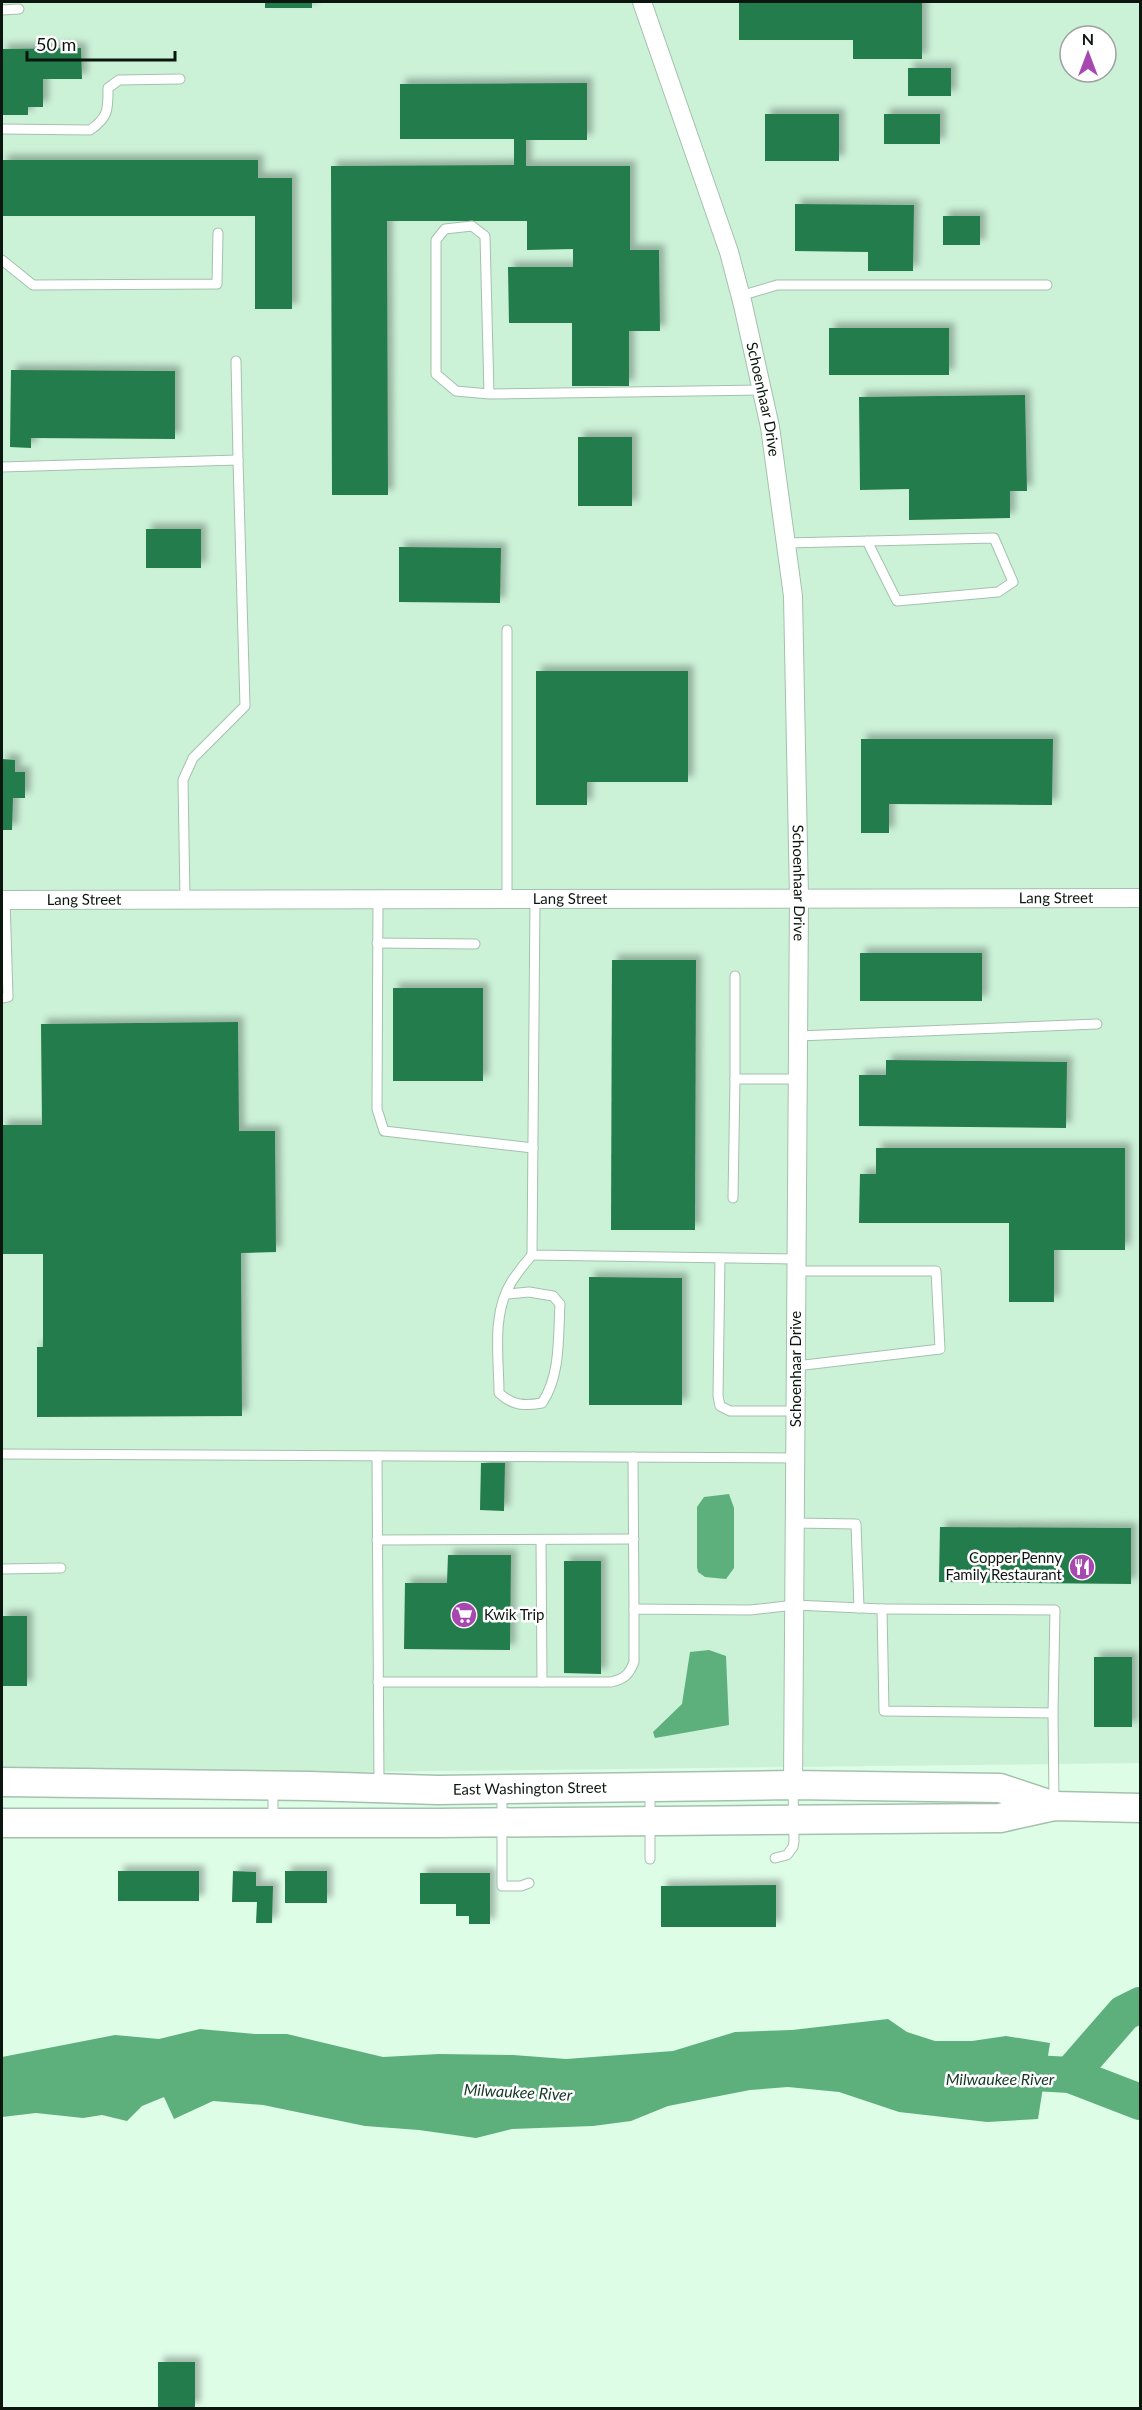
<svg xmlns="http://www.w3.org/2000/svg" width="1142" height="2410" font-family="Lato,sans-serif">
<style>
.built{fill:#cbf1d7;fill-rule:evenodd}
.water{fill:#5daf7c}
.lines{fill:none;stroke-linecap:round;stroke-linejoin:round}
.river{stroke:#5daf7c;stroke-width:36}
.building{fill:#247b4b;filter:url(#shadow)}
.lane-casing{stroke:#a4c1ad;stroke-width:11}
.street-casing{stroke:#a4c1ad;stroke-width:20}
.primary-casing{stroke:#a4c1ad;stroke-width:31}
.lane{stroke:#fff;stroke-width:9}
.street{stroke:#fff;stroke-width:18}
.primary{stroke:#fff;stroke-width:28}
.labels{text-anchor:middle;stroke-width:5;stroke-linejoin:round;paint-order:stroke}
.street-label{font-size:15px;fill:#0b160e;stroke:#fff}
.poi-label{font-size:15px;fill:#0b160e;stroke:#fff;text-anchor:end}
.water-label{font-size:16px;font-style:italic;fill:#153924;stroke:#fff}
</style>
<defs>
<filter id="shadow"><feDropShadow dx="5.5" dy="-5.5" stdDeviation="3" flood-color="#0004"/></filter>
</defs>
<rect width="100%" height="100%" fill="#defde7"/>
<path class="built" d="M2,2H1140V1763L2,1776ZM1070,36H1106V72H1070Z"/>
<g class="water">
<path d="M729,1494L734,1508V1568L726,1579L705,1577L698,1572L697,1567V1507L704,1497Z"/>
<path d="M709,1650L726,1656L729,1725L655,1738L653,1732L682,1704L690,1652Z"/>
<path d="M888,2019L907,2032L935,2041H972L1006,2036L1050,2043L1038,2119L987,2122L899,2112L839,2092L788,2087L750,2090L668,2106L631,2121L593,2126L512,2129L476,2138L419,2130L365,2126L263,2105L213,2101L174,2119L164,2097L142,2106L127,2121L102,2115L83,2118L36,2113L2,2117V2057L115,2035L159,2039L200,2029L255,2034H287L383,2057L439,2054L513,2055L566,2059L673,2051L735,2032L792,2030Z"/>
</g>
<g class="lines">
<g class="river">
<path d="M996,2071L1070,2075L1140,2102"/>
<path d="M1070,2075L1124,2013L1140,2005"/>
</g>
</g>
<g class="building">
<rect x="265" y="2" width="47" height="6"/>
<path d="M739,2H922V59H853V40H739Z"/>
<path d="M81,48L82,79H43V107H28V115H2V49Z"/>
<rect x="908" y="68" width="43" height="28"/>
<path d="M587,83V140H526V166H630V250H659L660,331H629V386H572V323H509L508,267H573V249L527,250V221H387L388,495H332L331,166L514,165V139H400V84Z"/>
<rect x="765" y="114" width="74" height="47"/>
<rect x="884" y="114" width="56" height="30"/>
<path d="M2,160H258V178H292V309H255V216H2Z"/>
<path d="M795,204L914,205L913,271H868V252L795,251Z"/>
<rect x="943" y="216" width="37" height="29"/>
<rect x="829" y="328" width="120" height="47"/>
<path d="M11,370L175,371V439L31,438V448L10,447Z"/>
<path d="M1025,395L1027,491H1010V518L909,520V489L860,490L859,397Z"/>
<rect x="578" y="437" width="54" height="69"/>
<rect x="146" y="529" width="55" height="39"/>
<path d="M399,547L501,548L500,603L399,602Z"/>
<path d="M536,671H688V782H587V805H536Z"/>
<path d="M861,739H1053L1052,805L889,804V833H861Z"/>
<path d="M2,759L15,760V772H25V798H13L12,830H2Z"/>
<rect x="860" y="953" width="122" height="48"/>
<path d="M612,960H696L695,1230H611Z"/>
<rect x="393" y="988" width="90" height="93"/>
<path d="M238,1022L239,1131H275L276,1252L241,1253L242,1416L37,1417V1347H43V1254H2V1125H42L41,1024Z"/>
<path d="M886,1060L1067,1062L1066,1128L859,1126V1075H886Z"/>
<path d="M876,1148H1125V1250H1054V1302H1009V1223H859L860,1174H876Z"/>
<path d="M589,1277L682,1278V1405H589Z"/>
<path d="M481,1463H505L504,1511L480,1510Z"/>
<path d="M940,1527L1131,1528V1584L939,1582Z"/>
<path d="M448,1555H511L510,1650L404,1649L405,1583H447Z"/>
<path d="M564,1561H601V1674L564,1673Z"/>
<rect x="2" y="1616" width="25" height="70"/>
<rect x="1094" y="1657" width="38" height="70"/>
<rect x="118" y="1871" width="81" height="30"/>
<path d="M233,1871L256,1872V1886H273L272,1923H256L257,1902H232Z"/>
<rect x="285" y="1871" width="42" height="32"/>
<path d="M420,1873H490V1924H469V1916H456V1904H420Z"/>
<path d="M776,1885V1927H661V1886Z"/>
<rect x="158" y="2362" width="37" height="46"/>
</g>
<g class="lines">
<g class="lane-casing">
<g id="lane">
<path d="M2,10L19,9"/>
<path d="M2,129L90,130C109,117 108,109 108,88L119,80L180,79"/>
<path d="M2,260L33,285L217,284L218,233"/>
<path d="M740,296L777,285H1047"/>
<path d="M236,361L238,460"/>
<path d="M489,394L456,391L436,374V240L445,229L472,226L485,236L489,394L762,390"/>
<path d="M2,467L238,460L245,706L193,758L183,780L185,900"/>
<path d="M787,543L994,538L1013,582L998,592L897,601L867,541"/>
<path d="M507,630V898"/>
<path d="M535,898L532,1255L796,1259"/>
<path d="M378,899L377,1109L384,1131L533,1148"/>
<path d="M377,943L475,944"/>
<path d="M2,998L8,997L5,900"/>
<path d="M798,1036L1097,1024"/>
<path d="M735,1079V976"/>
<path d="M733,1198L735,1079H797"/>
<path d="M720,1258L718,1396L720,1406L730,1411H795"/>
<path d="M507,1294L529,1292L553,1296L560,1304C558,1336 561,1375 542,1403C525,1406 513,1406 499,1393C499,1357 491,1314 512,1281C518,1272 525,1263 532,1255"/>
<path d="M796,1366L940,1349L936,1271H796"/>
<path d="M2,1454L795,1458"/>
<path d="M377,1456L379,1786"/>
<path d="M633,1457L634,1609"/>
<path d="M795,1523L856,1524L859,1608"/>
<path d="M377,1540L634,1539"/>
<path d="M541,1540L542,1682"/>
<path d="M2,1569L61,1568"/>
<path d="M882,1609L1055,1610L1053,1713"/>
<path d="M378,1682H611C624,1679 629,1675 634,1662V1609L750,1610L795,1605L882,1609L884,1711L1053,1713L1054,1801"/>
<path d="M273,1789V1820"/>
<path d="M502,1792V1886H521L529,1883"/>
<path d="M775,1858L787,1855L793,1847L794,1841L793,1788"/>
<path d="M650,1859V1789"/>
</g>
</g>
<g class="street-casing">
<g id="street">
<path id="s1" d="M642,2L729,252L743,305L770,427L793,596L799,898L793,1785"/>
<path id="s2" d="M2,900L1140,898"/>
</g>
</g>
<g class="primary-casing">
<g id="primary">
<path id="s3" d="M2,1782L309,1786L438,1790L793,1785L1000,1788L1054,1806"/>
<path d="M2,1823H438L1000,1818L1054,1806L1140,1808"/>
</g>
</g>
<use href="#lane" class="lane"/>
<use href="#street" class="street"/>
<use href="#primary" class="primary"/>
</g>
<defs>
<g id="restaurant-disc" transform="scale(1.35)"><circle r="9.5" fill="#a748b1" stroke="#fff"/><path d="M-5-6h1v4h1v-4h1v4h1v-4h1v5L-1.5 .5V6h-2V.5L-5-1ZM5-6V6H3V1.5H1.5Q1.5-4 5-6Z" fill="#fff"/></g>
<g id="supermarket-disc" transform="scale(1.35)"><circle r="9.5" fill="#a748b1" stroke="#fff"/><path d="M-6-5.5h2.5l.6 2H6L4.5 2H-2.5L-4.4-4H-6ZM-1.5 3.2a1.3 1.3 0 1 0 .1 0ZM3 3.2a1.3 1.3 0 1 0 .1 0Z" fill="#fff"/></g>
</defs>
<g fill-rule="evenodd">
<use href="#restaurant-disc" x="1082" y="1567"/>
<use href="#supermarket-disc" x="464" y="1615"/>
</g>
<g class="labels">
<g class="street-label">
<text dy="5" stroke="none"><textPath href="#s1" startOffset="416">Schoenhaar Drive</textPath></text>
<text dy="5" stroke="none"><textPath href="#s1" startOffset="902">Schoenhaar Drive</textPath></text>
<text dy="5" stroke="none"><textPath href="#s2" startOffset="568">Lang Street</textPath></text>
<text dy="5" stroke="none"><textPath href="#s2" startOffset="1054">Lang Street</textPath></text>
<text dy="5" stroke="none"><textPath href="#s2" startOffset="82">Lang Street</textPath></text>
<text transform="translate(796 1369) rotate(-90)" y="5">Schoenhaar Drive</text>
<text dy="5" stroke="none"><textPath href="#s3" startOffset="528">East Washington Street</textPath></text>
</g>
<g class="poi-label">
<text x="1062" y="1563">Copper Penny<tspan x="1062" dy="17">Family Restaurant</tspan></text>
<text x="484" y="1620" text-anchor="start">Kwik Trip</text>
</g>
<g class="water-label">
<text x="1000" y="2085">Milwaukee River</text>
<text transform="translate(518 2092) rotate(3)" y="6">Milwaukee River</text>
</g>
</g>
<rect width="1142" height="2410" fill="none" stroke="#0b160e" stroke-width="6"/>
<g transform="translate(1088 54)"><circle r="28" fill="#ffffff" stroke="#9da29f" stroke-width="1.5"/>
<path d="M0-4.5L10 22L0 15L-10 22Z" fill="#a748b1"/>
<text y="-9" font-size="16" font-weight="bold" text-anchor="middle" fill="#0b160e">N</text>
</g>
<path d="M27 51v9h148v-9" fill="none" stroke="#0b160e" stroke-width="3"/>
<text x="36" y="51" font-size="18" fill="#0b160e" stroke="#ffffff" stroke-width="4.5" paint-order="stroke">50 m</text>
</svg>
